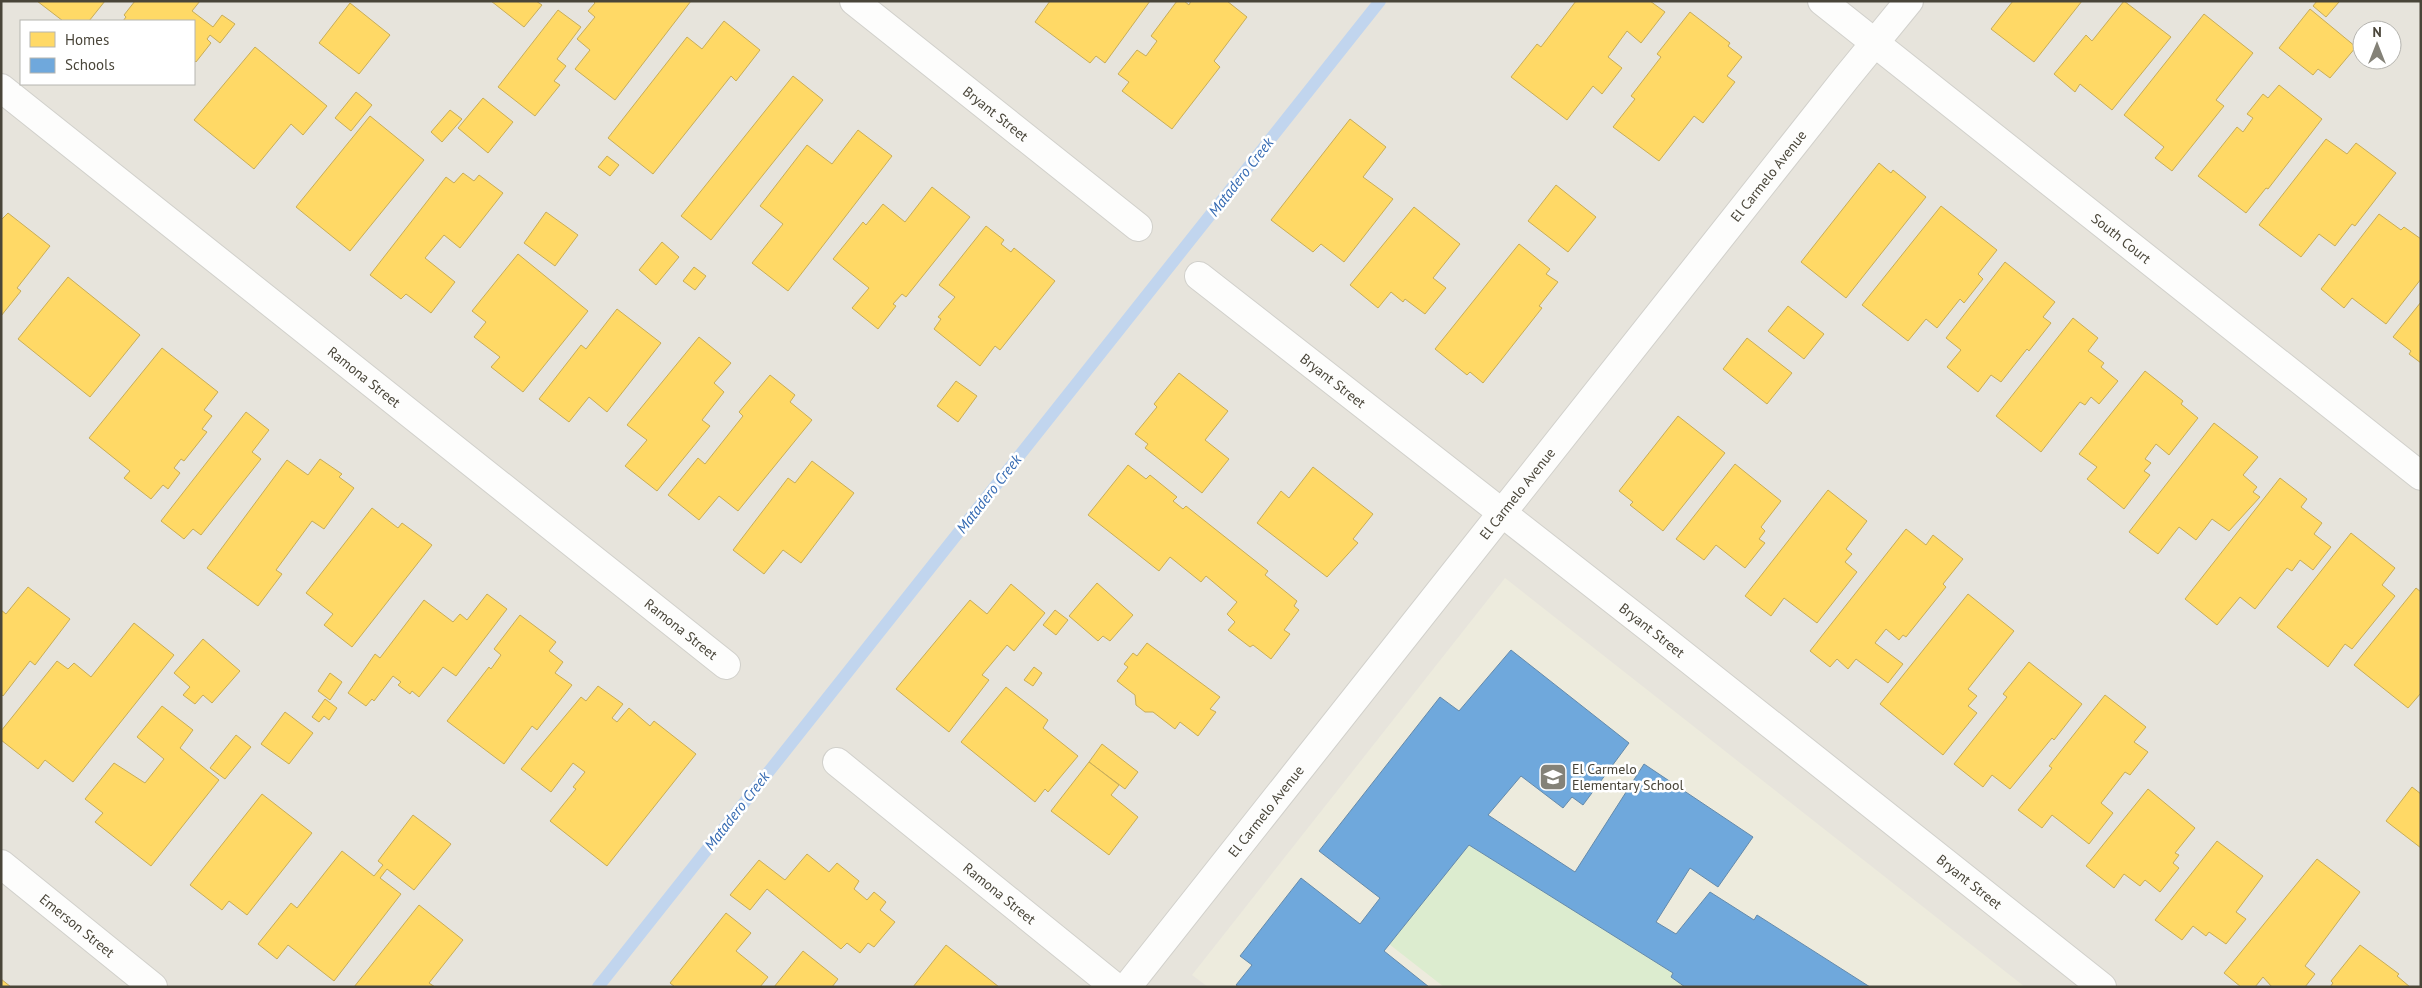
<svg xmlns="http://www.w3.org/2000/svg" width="2422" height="988" font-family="'PT Sans',sans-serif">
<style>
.residential{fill:#e7e4dc;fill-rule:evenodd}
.education{fill:#edebdd}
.green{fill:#dceccf}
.homes{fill:#ffd966;stroke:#c8ad58}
.schools{fill:#6fa8dc;stroke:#648aab}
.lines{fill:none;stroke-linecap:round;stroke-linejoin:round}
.stream{stroke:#c1d5ee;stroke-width:12}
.minor-casing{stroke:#d1d0cb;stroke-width:30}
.minor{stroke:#fdfdfc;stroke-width:28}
.labels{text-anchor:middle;stroke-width:5;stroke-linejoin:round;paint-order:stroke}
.street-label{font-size:14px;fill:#494539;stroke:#fff}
.poi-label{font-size:14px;fill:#494539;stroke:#fff;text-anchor:start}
.water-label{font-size:15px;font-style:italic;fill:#356ab2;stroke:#fff}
</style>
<rect width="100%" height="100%" fill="#f3f2ed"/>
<path class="residential" d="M1,1H2421V987H1ZM21,21H194V84H21ZM2362,30H2392V60H2362Z"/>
<path class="education" d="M1505,578L2025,987H1208L1192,975Z"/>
<path class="green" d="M1469,845L1673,973L1671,977L1685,987H1444L1389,944Z"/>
<g class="homes">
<path d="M37,1H105L89,21H63Z"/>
<path d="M135,1H200L192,11L213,27L222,15L235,24L220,43L210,35L207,39L211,43L196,62L194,60V21H123L126,17L124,15Z"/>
<path d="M491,1H536L542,5L524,27Z"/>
<path d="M593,1H691L615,100L575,69L590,50L577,39L595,17L588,11L595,3Z"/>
<path d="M1050,1H1150L1105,63L1096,56L1090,63L1035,22Z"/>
<path d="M1177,1H1184L1189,5L1191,1H1227L1247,17L1214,61L1220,67L1172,129L1122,91L1129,82L1118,74L1137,50L1146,56L1157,41L1151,36Z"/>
<path d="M1576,1H1650L1665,12L1641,43L1627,31L1608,57L1622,68L1602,94L1593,86L1567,120L1511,77L1537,44L1541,47Z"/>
<path d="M2013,1H2082L2034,62L1991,29Z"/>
<path d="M2124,1L2171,37L2112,110L2080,84L2075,92L2054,74L2086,35L2092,41Z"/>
<path d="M2317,1H2338L2339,2L2326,17L2313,6Z"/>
<path d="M350,3L390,35L359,74L319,43Z"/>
<path d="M2310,9L2356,47L2330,78L2318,69L2313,75L2279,48Z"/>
<path d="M558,10L581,27L557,59L566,66L554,81L560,85L535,116L498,87Z"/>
<path d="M1690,12L1730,43L1728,46L1742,57L1727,76L1735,82L1703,123L1694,116L1659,161L1613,127L1635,99L1631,96L1661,57L1657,54Z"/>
<path d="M2204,14L2253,53L2216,100L2224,106L2172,171L2155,158L2164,147L2124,115Z"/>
<path d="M724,21L760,50L736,81L731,76L653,174L608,138L687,37L702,49Z"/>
<path d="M255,47L327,106L303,135L291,124L254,169L194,120Z"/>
<path d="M793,76L823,100L711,240L681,216Z"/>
<path d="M2279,85L2322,119L2268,189L2266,188L2246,213L2198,176L2237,127L2243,132L2253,118L2247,114L2263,94L2268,98Z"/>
<path d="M356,92L372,105L351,131L335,118Z"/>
<path d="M483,98L513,122L488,153L458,128Z"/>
<path d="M450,110L462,119L442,142L431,132Z"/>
<path d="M370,116L424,160L350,251L296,207Z"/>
<path d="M1350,119L1386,147L1363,177L1393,199L1344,262L1321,244L1313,252L1271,220Z"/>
<path d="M858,130L892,156L788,291L752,263L783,224L760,206L807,145L832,164Z"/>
<path d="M2326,139L2347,154L2356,143L2396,173L2355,226L2352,224L2335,246L2319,234L2301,257L2259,225Z"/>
<path d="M607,156L619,165L610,176L598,167Z"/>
<path d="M1879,163L1891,173L1893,170L1926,197L1846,298L1801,262Z"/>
<path d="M463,173L474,181L479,175L503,193L460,248L444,235L425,258L455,282L431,313L406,294L401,299L370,275L446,177L454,183Z"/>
<path d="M1556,185L1596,217L1568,252L1528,221Z"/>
<path d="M932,187L970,217L906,297L902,294L893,304L896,306L878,329L852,308L869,288L833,259L863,222L866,225L883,204L905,222Z"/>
<path d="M1941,206L1997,250L1978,274L1983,279L1964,303L1960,299L1937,328L1926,319L1908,341L1862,305Z"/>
<path d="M1414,207L1460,244L1433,278L1446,288L1425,314L1405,299L1403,302L1391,292L1378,308L1350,285Z"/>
<path d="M546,212L578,235L555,266L524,243Z"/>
<path d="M8,213L50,246L17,288L21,291L1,316V220Z"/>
<path d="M2379,214L2401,230L2404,227L2421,239V279L2386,324L2352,298L2344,308L2321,289Z"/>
<path d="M986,226L1004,240L1001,244L1011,252L1014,248L1055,281L1000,350L995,346L980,366L934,329L941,319L938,317L955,297L939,285Z"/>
<path d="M662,242L679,257L656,285L639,270Z"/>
<path d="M1519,244L1550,269L1546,274L1558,282L1539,306L1542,308L1483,383L1470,372L1467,375L1435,349Z"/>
<path d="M518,254L588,311L523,392L491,367L500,357L474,337L486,322L472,311Z"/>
<path d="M2005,262L2055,302L2043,317L2051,323L2029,351L2027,349L2001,382L1991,375L1978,392L1947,367L1961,350L1946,338Z"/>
<path d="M694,267L706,276L695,290L683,281Z"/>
<path d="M68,277L140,335L90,397L18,339Z"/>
<path d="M2421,302V363L2409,354L2411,351L2393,337Z"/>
<path d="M1788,306L1824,334L1804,359L1768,331Z"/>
<path d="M617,309L661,343L607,412L589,397L569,422L539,399L581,345L586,349Z"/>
<path d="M2073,318L2098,338L2088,351L2104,363L2101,367L2118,381L2099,404L2091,397L2085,405L2080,402L2041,452L1996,416Z"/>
<path d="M699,337L731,363L714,383L724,392L702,420L710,426L657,491L625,466L647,440L627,425Z"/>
<path d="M1747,338L1792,373L1767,404L1723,369Z"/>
<path d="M162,348L218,392L204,410L212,416L202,429L207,432L184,461L181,459L174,468L180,473L168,489L163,485L151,499L124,478L130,471L89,438Z"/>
<path d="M2145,371L2183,401L2181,404L2198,418L2169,455L2156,444L2145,459L2151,463L2144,471L2150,475L2124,509L2087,479L2097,467L2079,454Z"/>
<path d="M1179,373L1228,411L1205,440L1229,459L1202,493L1145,448L1148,444L1135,434L1157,407L1154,404Z"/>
<path d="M770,375L795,395L790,402L812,420L738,511L719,496L699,520L668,495L698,458L705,464L743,416L739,412Z"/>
<path d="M956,381L977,396L958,422L937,406Z"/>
<path d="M246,412L269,430L252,452L261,459L201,535L193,529L184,539L161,521Z"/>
<path d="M1678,416L1725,453L1663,531L1630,505L1633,502L1619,491Z"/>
<path d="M2214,423L2258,457L2243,475L2257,487L2253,492L2260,497L2229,531L2212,519L2196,540L2179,527L2158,554L2129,532Z"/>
<path d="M320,459L342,474L339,477L354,488L324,529L312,521L276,570L282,574L258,606L207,568L287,460L308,475Z"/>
<path d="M812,461L854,493L801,563L783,550L764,574L733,550L788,478L795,483Z"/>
<path d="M1735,464L1781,501L1761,527L1765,531L1759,539L1765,543L1745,568L1716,545L1704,560L1676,539Z"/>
<path d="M1128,465L1146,479L1150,475L1177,497L1173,501L1183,509L1186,506L1268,571L1265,575L1297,601L1294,606L1299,610L1284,630L1290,634L1271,659L1253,645L1250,647L1228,630L1235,622L1227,614L1237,602L1206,576L1201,582L1170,557L1159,571L1088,515Z"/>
<path d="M1313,467L1373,514L1353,539L1358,543L1327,577L1257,523L1281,491L1289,498Z"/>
<path d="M2280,478L2307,499L2301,507L2322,523L2314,534L2331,547L2313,570L2300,560L2292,571L2287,568L2255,609L2240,597L2217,625L2185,599Z"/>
<path d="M1828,490L1867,521L1846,549L1852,554L1845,562L1857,572L1817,623L1784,598L1771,616L1745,596Z"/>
<path d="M372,508L398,528L402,523L432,545L352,647L324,625L333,614L306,593Z"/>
<path d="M1906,529L1926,545L1933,535L1963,559L1943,584L1946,587L1906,637L1903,635L1899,640L1886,629L1875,643L1903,664L1888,683L1856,659L1848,669L1837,659L1830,667L1810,651Z"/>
<path d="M2351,533L2395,568L2382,585L2395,596L2352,649L2345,644L2328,667L2277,627Z"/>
<path d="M1097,583L1133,615L1110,641L1103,636L1098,641L1069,616Z"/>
<path d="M1011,584L1045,613L1014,651L1007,645L982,675L989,680L949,732L896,689L970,600L987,614Z"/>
<path d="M28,587L70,619L35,665L30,661L3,696L1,694V610L6,614Z"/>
<path d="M2416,588L2421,592V693L2408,708L2354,665Z"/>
<path d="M487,594L507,609L456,676L443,667L419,697L412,691L410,694L398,685L401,682L393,676L374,701L372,699L366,706L348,693L375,654L380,658L424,600L453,622L460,614L467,620Z"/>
<path d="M1968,594L2014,631L1968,689L1977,696L1968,706L1977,713L1943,755L1880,704Z"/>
<path d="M1055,610L1068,620L1056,635L1043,625Z"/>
<path d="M520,615L556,642L549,651L563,662L555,673L572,685L537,730L532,726L504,764L447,721L489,667L491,669L501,655L494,649Z"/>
<path d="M134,623L174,655L73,782L45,760L38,769L1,740V731L57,661L68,669L74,663L91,677Z"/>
<path d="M203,639L240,671L212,703L203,695L195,704L183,695L190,687L174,673Z"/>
<path d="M1147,643L1220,697L1210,709L1216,712L1198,736L1180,722L1175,729L1153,712H1145L1136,705L1135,695L1117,681L1128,667L1124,664L1133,653L1137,656Z"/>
<path d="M2029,662L2082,704L2054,740L2052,738L2010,789L1992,775L1983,787L1954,764L2007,697L2003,694Z"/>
<path d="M1034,667L1042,673L1033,686L1024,680Z"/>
<path d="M330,673L342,682L330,700L318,691Z"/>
<path d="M598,686L623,704L612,718L617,722L629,708L650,726L654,721L696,754L607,866L550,821L576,789L573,787L585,772L573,763L551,792L521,769L581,697L586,701Z"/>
<path d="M1006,687L1048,720L1043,728L1078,756L1048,792L1045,789L1035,802L961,742Z"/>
<path d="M2105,695L2146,727L2134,742L2148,752L2130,775L2125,772L2101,803L2113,813L2089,844L2052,815L2042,828L2018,810L2052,768L2049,766Z"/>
<path d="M325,699L337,708L329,720L324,716L319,722L312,717Z"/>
<path d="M162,706L193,730L180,748L219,780L151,866L95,822L103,813L85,799L114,763L145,783L164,759L137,737Z"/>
<path d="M285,712L313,733L289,764L261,744Z"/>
<path d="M236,735L251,747L225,779L210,768Z"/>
<path d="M1102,744L1138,772L1125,789L1089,762Z"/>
<path d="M1089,762L1119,785L1111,795L1138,817L1109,855L1051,811Z"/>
<path d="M2412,787L2421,794V848L2386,821Z"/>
<path d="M2148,789L2195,828L2175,853L2179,855L2173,863L2179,868L2160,892L2145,880L2140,886L2124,874L2114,888L2086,866Z"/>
<path d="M262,794L312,833L247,915L229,901L222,910L190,885Z"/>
<path d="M413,815L451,844L414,890L387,869L380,878L401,894L334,981L288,945L277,959L258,944L291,903L297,908L342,851L374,876L383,865L378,861Z"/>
<path d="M2217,841L2263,876L2236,912L2246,919L2226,944L2209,932L2206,936L2193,926L2182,940L2155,920Z"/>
<path d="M807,854L829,872L837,863L859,881L854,889L867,900L874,892L886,902L880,910L895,922L874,947L868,943L860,953L847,943L841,949L767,889L750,910L730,895L759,860L785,880Z"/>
<path d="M2317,859L2360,892L2305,966L2315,974L2305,987H2272L2263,977L2255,987H2241L2224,973Z"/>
<path d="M419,905L463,940L429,983L435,987H354Z"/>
<path d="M726,913L751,933L736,951L768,977L760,987H675L670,983Z"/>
<path d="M946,945L999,987H913Z"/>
<path d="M2360,945L2399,974L2397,976L2410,987H2330L2333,983L2331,981Z"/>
<path d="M803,951L838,979L832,987H774Z"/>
<path d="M1,979L11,987H1Z"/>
</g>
<path class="schools" d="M1511,650L1629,743L1583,805L1572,797L1563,808L1521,776L1488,815L1575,872L1644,764L1753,837L1718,887L1690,868L1656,922L1676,934L1710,892L1754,920L1757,915L1870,987H1685L1671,977L1673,973L1469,845L1384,951L1429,987H1239L1236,985L1252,965L1240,956L1301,878L1360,924L1380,898L1319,851L1440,697L1459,711Z"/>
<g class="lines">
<path class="stream" d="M598,987L1380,1"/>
<g class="minor-casing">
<g id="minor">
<path id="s1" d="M854,1L1138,227"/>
<path id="s2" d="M1822,1L2421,476"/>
<path id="s3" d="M1,88L726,665"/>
<path id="s4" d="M1199,276L1657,634L2102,987"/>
<path id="s5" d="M837,762L1115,987"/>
<path id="s6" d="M1,864L153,987"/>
<path id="s7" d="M1127,987L1846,78L1909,1"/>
</g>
</g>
<use href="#minor" class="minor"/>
</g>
<defs>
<g id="school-square" transform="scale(1.4375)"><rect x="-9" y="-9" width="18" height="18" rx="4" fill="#848278" stroke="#fff"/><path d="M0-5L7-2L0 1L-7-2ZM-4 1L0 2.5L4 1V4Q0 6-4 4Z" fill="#fff"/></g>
</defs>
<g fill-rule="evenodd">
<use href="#school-square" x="1553" y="777"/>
</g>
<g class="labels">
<g class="street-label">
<text dy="5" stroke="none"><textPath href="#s1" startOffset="181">Bryant Street</textPath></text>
<text dy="5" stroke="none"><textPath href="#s7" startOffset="1034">El Carmelo Avenue</textPath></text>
<text dy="5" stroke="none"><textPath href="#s2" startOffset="382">South Court</textPath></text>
<text dy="5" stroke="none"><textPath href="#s3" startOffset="464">Ramona Street</textPath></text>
<text dy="5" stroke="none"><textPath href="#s4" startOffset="170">Bryant Street</textPath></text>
<text dy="5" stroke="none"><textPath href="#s7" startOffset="629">El Carmelo Avenue</textPath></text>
<text dy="5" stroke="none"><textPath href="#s3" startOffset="869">Ramona Street</textPath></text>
<text dy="5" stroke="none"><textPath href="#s4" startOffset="575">Bryant Street</textPath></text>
<text dy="5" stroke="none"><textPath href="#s7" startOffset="224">El Carmelo Avenue</textPath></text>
<text dy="5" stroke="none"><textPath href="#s4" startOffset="980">Bryant Street</textPath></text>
<text dy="5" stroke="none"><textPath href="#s5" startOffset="209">Ramona Street</textPath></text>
<text dy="5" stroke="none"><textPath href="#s6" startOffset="98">Emerson Street</textPath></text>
</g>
<g class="poi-label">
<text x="1572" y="774">El Carmelo<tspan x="1572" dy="16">Elementary School</tspan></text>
</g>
<g class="water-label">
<text transform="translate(1241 177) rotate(-52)" y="5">Matadero Creek</text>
<text transform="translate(989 494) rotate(-52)" y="5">Matadero Creek</text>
<text transform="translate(737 811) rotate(-52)" y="5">Matadero Creek</text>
</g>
</g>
<rect width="2422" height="988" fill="none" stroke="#494539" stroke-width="5"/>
<rect x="20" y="20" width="175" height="65" fill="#ffffff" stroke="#b6b5b0"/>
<rect x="30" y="32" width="25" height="15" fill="#ffd966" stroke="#b6b5b0"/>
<text x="65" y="45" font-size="15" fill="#494539">Homes</text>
<rect x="30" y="58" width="25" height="15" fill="#6fa8dc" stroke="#b6b5b0"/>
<text x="65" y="70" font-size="15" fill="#494539">Schools</text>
<g transform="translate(2377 45)"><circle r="24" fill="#ffffff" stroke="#b6b5b0"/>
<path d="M0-4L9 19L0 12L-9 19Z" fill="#848278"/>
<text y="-8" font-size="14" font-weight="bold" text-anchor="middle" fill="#494539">N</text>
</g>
</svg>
